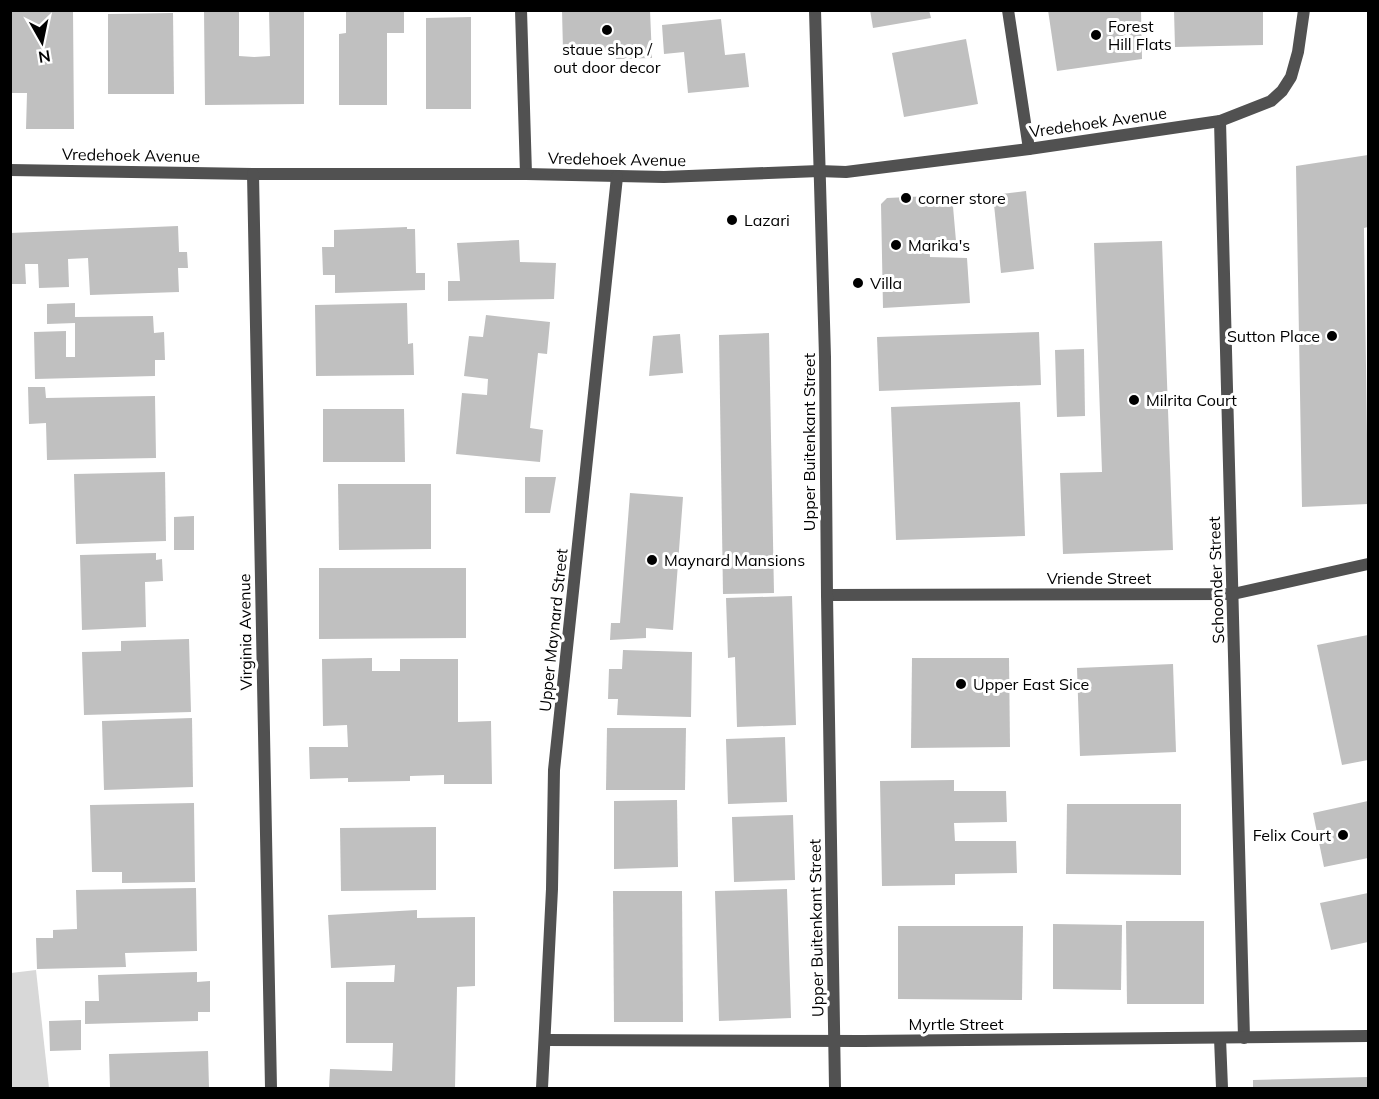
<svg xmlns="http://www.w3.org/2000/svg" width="1379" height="1099" font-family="Mulish,sans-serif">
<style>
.green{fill:#d8d8d8}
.building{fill:#c0c0c0}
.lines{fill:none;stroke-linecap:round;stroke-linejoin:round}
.service{stroke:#515151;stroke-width:12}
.minor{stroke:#515151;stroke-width:12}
.tertiary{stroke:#515151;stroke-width:12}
.poi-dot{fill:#000;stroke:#fff;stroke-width:2}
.labels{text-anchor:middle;stroke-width:6;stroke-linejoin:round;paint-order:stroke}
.poi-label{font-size:16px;fill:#000;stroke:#fff;text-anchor:start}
.street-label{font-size:16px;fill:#000;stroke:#fff}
</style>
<rect width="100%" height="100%" fill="#fff"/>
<path class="green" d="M36,970L49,1088H11V973Z"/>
<g class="building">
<path d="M10,10H73L74,129H26L27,93H10Z"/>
<path d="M204,10H239V56L254,57L270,56L269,10H304V104L205,105Z"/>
<path d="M346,10H404V33H387V105H339V34L346,33Z"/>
<path d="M562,10H650L652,58L616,59L615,50L563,51Z"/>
<path d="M870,10H929L931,18L873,28Z"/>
<path d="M1048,10H1141L1142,59L1057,71Z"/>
<path d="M1174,10H1263V45L1175,47Z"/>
<path d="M173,13L174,94H108V14Z"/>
<path d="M471,17V109H426V18Z"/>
<path d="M721,19L725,55L745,53L749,87L688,93L684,52L664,54L662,25Z"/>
<path d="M966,39L978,104L904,117L892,53Z"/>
<path d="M1368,155V227L1364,228L1368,504L1302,507L1296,166Z"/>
<path d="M1026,191L1034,269L1001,273L993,195Z"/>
<path d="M952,195L956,241L929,244L930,257L967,258L970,303L883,308L881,204L887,198Z"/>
<path d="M178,226L179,252H187L188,268H178L179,292L90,295L88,258L68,259L69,287L39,288L38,264H25L26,284H10V233Z"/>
<path d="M407,227V229H415L416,273H425V290L335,293V275H323L322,247H334V230Z"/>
<path d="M519,240L520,262L556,263L554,299L448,301V281H460L457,243Z"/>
<path d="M1162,241L1173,550L1063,554L1060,473L1102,472L1094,243Z"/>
<path d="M75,303V317L153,316L154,333L164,332L165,360H155V376L35,379L34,332L66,331V357H75V323L47,324V304Z"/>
<path d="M407,303L408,344L413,343L414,375L316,376L315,305Z"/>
<path d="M486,315L550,322L547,354L538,353L530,428L543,430L540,462L456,454L462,393L487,395L488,379L464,376L469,336L483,337Z"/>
<path d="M1039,332L1041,385L879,391L877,337Z"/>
<path d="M769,333L774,593L723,594L719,335Z"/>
<path d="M680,334L683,373L649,376L653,336Z"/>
<path d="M1084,349L1085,416L1057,417L1055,350Z"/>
<path d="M28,387H45L46,398L155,396L156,458L47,460L46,423L29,424Z"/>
<path d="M1020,402L1025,536L896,540L891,407Z"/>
<path d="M323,409H404L405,462H323Z"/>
<path d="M165,472L166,541L76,544L74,474Z"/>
<path d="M525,477H556L550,513H525Z"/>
<path d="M338,484H431V549L339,550Z"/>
<path d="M630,493L683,497L673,630L646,628V638L610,640L611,623H620Z"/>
<path d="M194,516V550H174V517Z"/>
<path d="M156,553V560L162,559L163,581L145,582L146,627L82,630L80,555Z"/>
<path d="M319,568H466V638L319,639Z"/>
<path d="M792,596L796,725L737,727L735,657L728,658L726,598Z"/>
<path d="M1368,635V760L1342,765L1317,645Z"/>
<path d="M189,639L191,712L84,715L82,652L121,651V641Z"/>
<path d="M623,650L692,652L691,717L617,715L618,699H608L609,669H622Z"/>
<path d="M372,658V671H400V659H458V722L491,721L492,784H444V775L410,776V781L348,782V778L310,779L309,747H348L347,725L323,726L322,659Z"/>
<path d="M912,658H1009L1010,747L911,748Z"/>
<path d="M1173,664L1176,752L1080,756L1077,668Z"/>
<path d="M192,718L193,787L104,790L102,721Z"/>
<path d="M607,728H686L685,790H606Z"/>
<path d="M785,737L787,802L728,804L726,739Z"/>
<path d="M954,780V791H1006L1007,822L954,823L955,841H1016L1017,873L955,874V885L882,886L880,781Z"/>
<path d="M677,800L678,867L614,869V801Z"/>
<path d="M1368,801V858L1324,867L1313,813Z"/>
<path d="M194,803L195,882L122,883V872H92L90,805Z"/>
<path d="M1067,804H1181V875L1066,874Z"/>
<path d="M793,815L795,880L734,882L732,817Z"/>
<path d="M436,827V890L341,891L340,828Z"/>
<path d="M196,888L197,951L125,953L126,967L37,969L36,938H53V930L77,929L76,890Z"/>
<path d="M787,889L791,1018L719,1021L715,891Z"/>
<path d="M613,891H682L683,1022H614Z"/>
<path d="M1368,893V942L1331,950L1320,903Z"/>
<path d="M417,910V918L475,917V986L457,987L455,1088H329L330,1069L392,1071L393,1043H346V982H394L395,965L331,968L328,915Z"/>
<path d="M1126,921H1204V1004H1127Z"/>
<path d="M1053,924L1122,925L1121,990L1053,989Z"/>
<path d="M898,926H1023L1022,1000L898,999Z"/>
<path d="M197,972V982L210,981V1012H198V1021L85,1024V1001H99L98,975Z"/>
<path d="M81,1020V1050L50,1051L49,1021Z"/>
<path d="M208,1051L209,1088H110L109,1054Z"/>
<path d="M1368,1077V1088H1253V1080Z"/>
</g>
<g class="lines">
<path class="service" d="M1220,1038L1222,1088"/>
<g class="minor">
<path d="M521,10L526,174"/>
<path d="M1008,10L1029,149"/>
<path d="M1220,121L1244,1038"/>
<path d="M10,170L253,174H526L664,177L819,171L846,172L1029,149L1220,121L1271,101L1282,91L1291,77L1298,52L1304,10"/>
<path d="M253,174L271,1088"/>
<path d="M827,595L1233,594L1368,564"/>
<path d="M545,1040L863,1041L1368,1036"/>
<path d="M542,1088L552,889L554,770L617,177"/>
</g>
<path class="tertiary" d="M815,10L825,357L827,595L835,1088"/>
</g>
<g class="poi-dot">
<circle cx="607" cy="30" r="6"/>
<circle cx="1096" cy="35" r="6"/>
<circle cx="906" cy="198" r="6"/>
<circle cx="732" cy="220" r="6"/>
<circle cx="896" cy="245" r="6"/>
<circle cx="858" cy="283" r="6"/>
<circle cx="1332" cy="336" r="6"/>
<circle cx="1134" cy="400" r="6"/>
<circle cx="652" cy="560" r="6"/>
<circle cx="961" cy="684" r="6"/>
<circle cx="1343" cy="835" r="6"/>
</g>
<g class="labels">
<g class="poi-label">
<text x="1108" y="32">Forest<tspan x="1108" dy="18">Hill Flats</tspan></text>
<text x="607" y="55" text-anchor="middle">staue shop /<tspan x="607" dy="18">out door decor</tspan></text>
<text x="918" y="204">corner store</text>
<text x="744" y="226">Lazari</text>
<text x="908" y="251">Marika's</text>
<text x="870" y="289">Villa</text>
<text x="1320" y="342" text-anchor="end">Sutton Place</text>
<text x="1146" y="406">Milrita Court</text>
<text x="664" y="566">Maynard Mansions</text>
<text x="973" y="690">Upper East Sice</text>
<text x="1331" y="841" text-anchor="end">Felix Court</text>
</g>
<g class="street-label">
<text transform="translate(1098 122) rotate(-8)" y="6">Vredehoek Avenue</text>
<text transform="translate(131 155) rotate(1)" y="6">Vredehoek Avenue</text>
<text transform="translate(617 159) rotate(1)" y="6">Vredehoek Avenue</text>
<text transform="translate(809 442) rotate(-90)" y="6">Upper Buitenkant Street</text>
<text x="1099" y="584">Vriende Street</text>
<text transform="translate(1216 580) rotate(-92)" y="6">Schoonder Street</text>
<text transform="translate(553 630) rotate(-84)" y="6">Upper Maynard Street</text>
<text transform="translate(245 632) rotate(-91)" y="6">Virginia Avenue</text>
<text transform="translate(816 928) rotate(-91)" y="6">Upper Buitenkant Street</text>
<text x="956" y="1030">Myrtle Street</text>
</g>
</g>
<rect width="1379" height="1099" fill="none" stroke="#000000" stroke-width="24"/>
<g transform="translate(42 42) rotate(171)" stroke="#ffffff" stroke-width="4.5" paint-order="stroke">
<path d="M0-4.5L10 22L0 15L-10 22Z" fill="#000000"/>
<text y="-9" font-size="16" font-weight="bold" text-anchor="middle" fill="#000000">N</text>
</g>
</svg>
